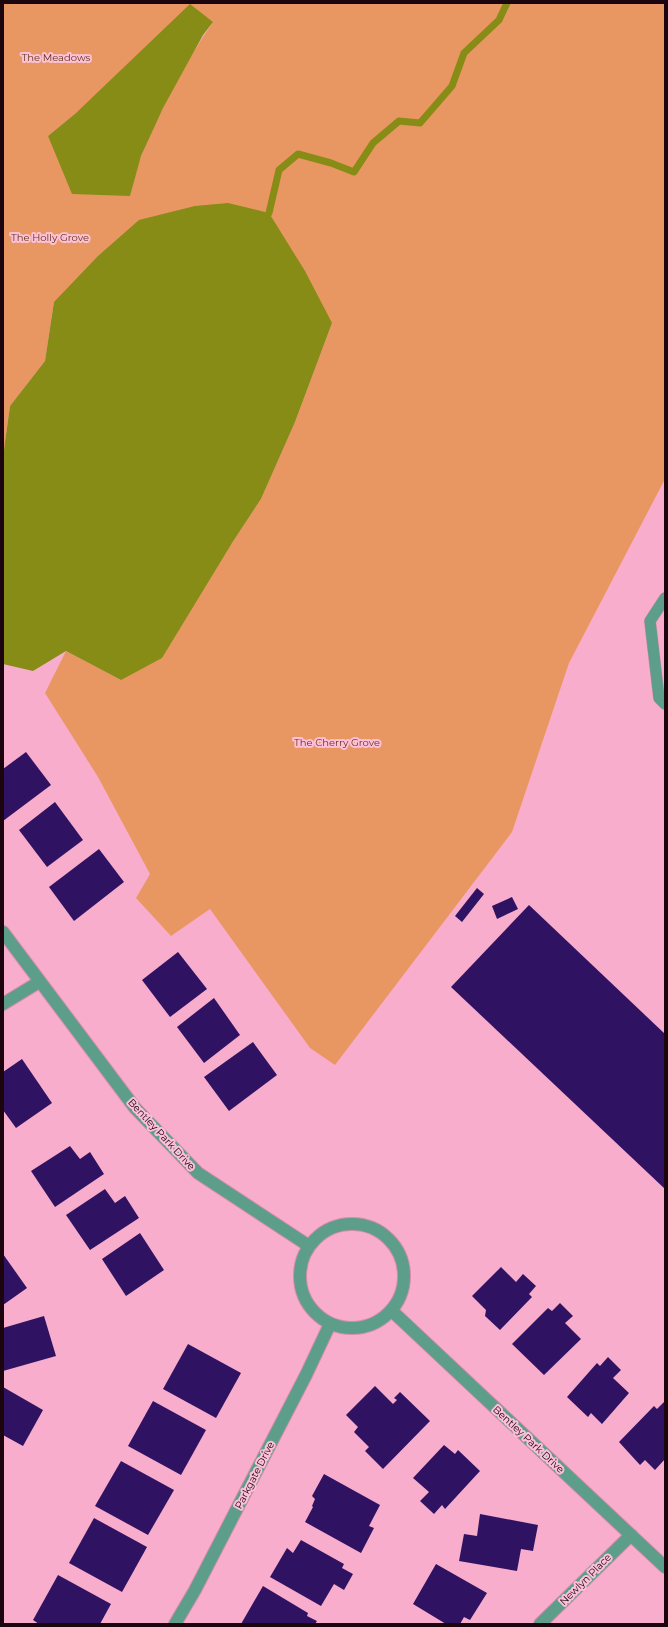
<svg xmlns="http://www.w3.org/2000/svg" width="668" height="1627" font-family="Montserrat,sans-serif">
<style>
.green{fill:#e99762;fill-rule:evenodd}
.water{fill:#868c15}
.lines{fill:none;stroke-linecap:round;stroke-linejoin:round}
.stream{stroke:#868c15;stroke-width:7}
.building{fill:#301263}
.lane-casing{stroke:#d18faa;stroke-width:12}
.street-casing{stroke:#d18faa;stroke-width:14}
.lane{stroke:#5c9e8a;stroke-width:11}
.street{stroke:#5c9e8a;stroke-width:12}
.labels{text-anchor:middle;stroke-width:4;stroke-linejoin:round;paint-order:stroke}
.park-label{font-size:10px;fill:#633617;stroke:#fdc0d8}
.street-label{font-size:10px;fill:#1d0510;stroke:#fdc0d8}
</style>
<rect width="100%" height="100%" fill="#f9adcc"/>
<path class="green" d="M3,3H665V479L569,663L512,832L335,1065L310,1048L210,909L171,936L136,898L150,874L98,777L45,693L66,651L121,680L232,543L261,499L295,422L332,323L54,302L45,361L10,406L3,457ZM213,22C186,61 160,110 142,154C136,167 134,182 130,196L48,136L76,113Z"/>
<g class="water">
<path d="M190,4L213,22L203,35L163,108L141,156L130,196L72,194L48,136L76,113Z"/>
<path d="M228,203L269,213L305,271L332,323L295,422L261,499L232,543L162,658L121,680L66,651L33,671L3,664V457L10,406L45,361L54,302L98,256L139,220L195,206Z"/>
</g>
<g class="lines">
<path class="stream" d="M269,213L279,170L298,154L331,163L354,172L373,143L399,121L420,123L452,86L464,53L499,20L507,3"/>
</g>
<g class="building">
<path d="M26,752L51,785L3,821V769Z"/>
<path d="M55,802L83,840L47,867L19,830Z"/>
<path d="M99,849L124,882L74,921L49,887Z"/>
<path d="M477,888L484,894L462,922L455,916Z"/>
<path d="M512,897L518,909L497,919L492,906Z"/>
<path d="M529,905L665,1034V1189L451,987Z"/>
<path d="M178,952L207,989L170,1017L142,980Z"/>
<path d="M214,998L240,1035L204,1063L177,1027Z"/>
<path d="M253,1042L277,1075L229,1111L204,1077Z"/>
<path d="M22,1059L52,1103L16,1128L3,1110V1072Z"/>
<path d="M70,1146L80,1159L90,1152L104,1174L55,1207L31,1171Z"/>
<path d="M105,1189L115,1203L125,1196L139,1218L90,1250L66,1215Z"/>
<path d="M140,1233L164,1270L126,1296L102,1259Z"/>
<path d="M3,1254L27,1288L3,1305Z"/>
<path d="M501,1267L516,1282L523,1274L536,1286L529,1294L532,1297L500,1330L485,1316L486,1310L472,1296Z"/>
<path d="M560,1303L573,1316L565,1323L581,1339L544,1375L512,1344L548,1308L552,1311Z"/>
<path d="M44,1316L56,1356L3,1371V1328Z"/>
<path d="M188,1344L241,1373L216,1418L163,1389Z"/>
<path d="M608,1357L621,1370L613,1378L629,1393L602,1424L591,1413L588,1417L567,1397L597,1363L600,1366Z"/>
<path d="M375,1386L393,1404L397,1400L394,1398L400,1392L430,1421L383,1469L365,1451L369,1447L354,1432L358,1427L346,1415Z"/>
<path d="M3,1387L43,1410L23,1446L3,1435Z"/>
<path d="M153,1401L206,1430L181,1475L128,1446Z"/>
<path d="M665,1401V1459L655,1470L645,1460L640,1465L619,1442L654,1406L657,1409Z"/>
<path d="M444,1445L455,1454L458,1450L480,1471L445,1509L442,1505L434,1514L420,1501L429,1492L413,1478Z"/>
<path d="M121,1461L174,1490L148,1535L95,1506Z"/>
<path d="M324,1474L380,1505L369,1526L374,1528L361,1553L305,1522L313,1507L312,1506L315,1499L312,1496Z"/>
<path d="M480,1514L538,1525L533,1551L521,1549L517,1571L459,1561L464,1534L477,1536Z"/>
<path d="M94,1518L147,1547L122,1592L69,1563Z"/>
<path d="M301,1540L344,1564L342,1568L353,1574L344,1590L334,1584L321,1606L270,1577L287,1548L293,1553Z"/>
<path d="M436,1564L487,1593L470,1620L464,1617L460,1624H446L413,1604Z"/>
<path d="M58,1575L111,1604L100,1624H39L33,1620Z"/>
<path d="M263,1586L308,1613L307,1616L317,1621L315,1624H241Z"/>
</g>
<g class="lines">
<g class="lane-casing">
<path id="lane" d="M665,598L650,621L659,698L665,704"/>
</g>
<g class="street-casing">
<g id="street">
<path d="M3,932L135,1108L198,1173L309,1246"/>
<path d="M3,1004L39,982"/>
<circle cx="352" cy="1276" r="52"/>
<path d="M392,1311L665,1567"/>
<path d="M175,1624L195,1590L306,1375L330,1324"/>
<path d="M540,1624L631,1535"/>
</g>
</g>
<use href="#lane" class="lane"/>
<use href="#street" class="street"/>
</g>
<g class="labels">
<g class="park-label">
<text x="56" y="61">The Meadows</text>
<text x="50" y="241">The Holly Grove</text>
<text x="337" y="746">The Cherry Grove</text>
</g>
<g class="street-label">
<text transform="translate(162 1134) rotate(47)" y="4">Bentley Park Drive</text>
<text transform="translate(529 1439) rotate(43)" y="4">Bentley Park Drive</text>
<text transform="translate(254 1475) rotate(-63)" y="4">Parkgate Drive</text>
<text transform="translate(585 1579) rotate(-45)" y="4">Newlyn Place</text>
</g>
</g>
<rect width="668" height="1627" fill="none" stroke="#1d0510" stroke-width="8"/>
</svg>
